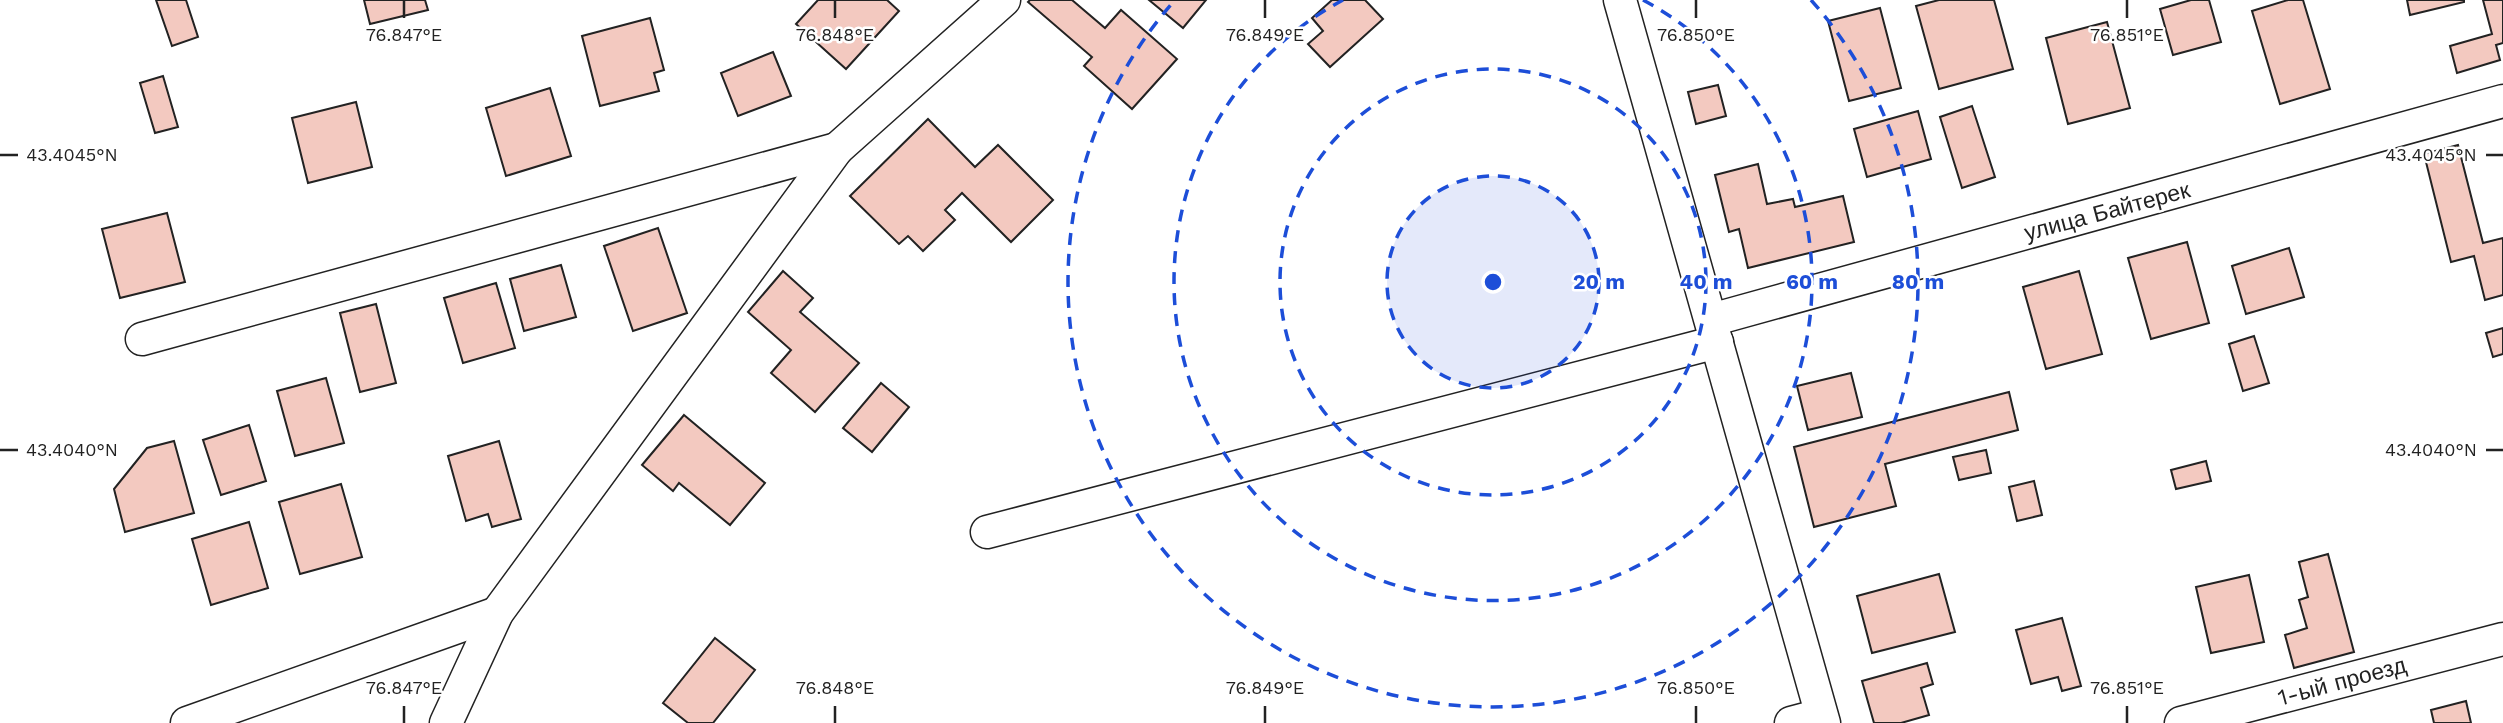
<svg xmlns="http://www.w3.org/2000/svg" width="2503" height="723" font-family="'Work Sans',sans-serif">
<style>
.building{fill:#f3c9c0;stroke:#222;stroke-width:2}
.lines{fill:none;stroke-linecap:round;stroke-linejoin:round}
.minor-casing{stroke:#222;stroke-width:35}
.minor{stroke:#fff;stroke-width:32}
.ticks{fill:none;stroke:#222;stroke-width:2.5}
.ring{fill:none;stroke:#1d4ed8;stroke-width:3.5;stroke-dasharray:12 9}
.labels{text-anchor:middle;stroke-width:5;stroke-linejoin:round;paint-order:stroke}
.street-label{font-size:23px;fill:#222;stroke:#fff}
.ticks-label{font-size:18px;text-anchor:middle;fill:#222;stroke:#fff;stroke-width:5;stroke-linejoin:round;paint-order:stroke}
.centre{fill:#1d4ed8;stroke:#fff;stroke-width:3.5}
.ring-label{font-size:21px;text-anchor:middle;font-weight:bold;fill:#1d4ed8;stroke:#fff;stroke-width:5;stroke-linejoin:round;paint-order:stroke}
</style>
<rect width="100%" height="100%" fill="#fff"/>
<g class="building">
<path d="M156,0H186L198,37L172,46Z"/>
<path d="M364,0H425L428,10L370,24Z"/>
<path d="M818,0H887L899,11L846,69L796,24Z"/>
<path d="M1030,0H1072L1105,28L1121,10L1177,59L1132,109L1084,66L1092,57L1028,2Z"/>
<path d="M1149,0H1206L1183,28Z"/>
<path d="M1332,0H1365L1383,19L1330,67L1308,44L1323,31L1312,18Z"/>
<path d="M1939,0H1994L2013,69L1939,89L1916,6Z"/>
<path d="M2191,0H2209L2221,42L2173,55L2160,9Z"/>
<path d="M2288,0H2303L2330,89L2280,104L2252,11Z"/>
<path d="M2407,0H2464V2L2410,15Z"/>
<path d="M2483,0H2503V43L2496,45L2500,60L2457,73L2450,46L2492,34Z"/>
<path d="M1880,8L1901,88L1849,101L1828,21Z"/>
<path d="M650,18L664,70L654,73L659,91L600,106L582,36Z"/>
<path d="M2107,22L2130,108L2068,124L2046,38Z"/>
<path d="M773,52L791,96L738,116L721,73Z"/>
<path d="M163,76L178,127L155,133L140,83Z"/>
<path d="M1718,85L1726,116L1696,124L1688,92Z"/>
<path d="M550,88L571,156L506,176L486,108Z"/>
<path d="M356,102L372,167L308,183L292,118Z"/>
<path d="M1972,106L1995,177L1962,188L1940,117Z"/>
<path d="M1918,111L1931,159L1867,177L1854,129Z"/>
<path d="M928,119L975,167L998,145L1053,200L1011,242L962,193L945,210L955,220L923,251L908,236L899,244L850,196Z"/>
<path d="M2458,145L2483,243L2503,238V295L2485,300L2474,256L2451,262L2424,154Z"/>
<path d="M1758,164L1767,204L1793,199L1795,207L1843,196L1854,242L1748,268L1739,229L1729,232L1715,175Z"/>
<path d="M167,213L185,282L120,298L102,229Z"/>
<path d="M658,228L687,313L633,331L604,246Z"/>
<path d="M2187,242L2209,323L2151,339L2128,258Z"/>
<path d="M2289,248L2304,297L2246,314L2232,266Z"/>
<path d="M561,265L576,317L524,331L510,279Z"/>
<path d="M783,271L813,298L800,312L859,363L815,412L771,373L791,350L748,312Z"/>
<path d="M2079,271L2102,354L2046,369L2023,287Z"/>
<path d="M496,283L515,348L463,363L444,298Z"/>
<path d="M376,304L396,383L360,392L340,313Z"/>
<path d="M2503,328V354L2493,357L2486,333Z"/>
<path d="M2254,336L2269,383L2243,391L2229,344Z"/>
<path d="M1851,373L1862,417L1808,430L1797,386Z"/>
<path d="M326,378L344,443L295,456L277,391Z"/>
<path d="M881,383L909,407L872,452L843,428Z"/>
<path d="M2009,392L2018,430L1885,464L1896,506L1814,527L1794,447Z"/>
<path d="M684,415L765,483L730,525L679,483L673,491L642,465Z"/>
<path d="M249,425L266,481L221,495L203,440Z"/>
<path d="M174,441L194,513L125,532L114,489L147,448Z"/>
<path d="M499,441L521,519L492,527L488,514L466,521L448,456Z"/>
<path d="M1986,450L1991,473L1959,480L1953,457Z"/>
<path d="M2206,461L2211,481L2176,489L2171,470Z"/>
<path d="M2034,481L2042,515L2017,521L2009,487Z"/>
<path d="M341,484L362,557L300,574L279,502Z"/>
<path d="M249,522L268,588L211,605L192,539Z"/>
<path d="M2328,554L2354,652L2294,668L2285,635L2307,628L2299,600L2308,597L2299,562Z"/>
<path d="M1939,574L1955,632L1872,653L1857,596Z"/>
<path d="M2249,575L2264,642L2211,653L2196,587Z"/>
<path d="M2062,618L2081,686L2062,691L2058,677L2031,684L2016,630Z"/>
<path d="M715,638L755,670L713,723H688L663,703Z"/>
<path d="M1927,663L1933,684L1921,688L1929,715L1901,723H1874L1862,681Z"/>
<path d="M2466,701L2471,723H2434L2431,710Z"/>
</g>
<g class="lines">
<g class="minor-casing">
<g id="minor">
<path d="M1620,0L1824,723"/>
<path d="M1711,320L2503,101"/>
<path d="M142,339L837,149"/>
<path d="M987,532L1717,342"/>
<path d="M187,723L497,613"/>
<path d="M446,723L497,613L837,149L1004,0"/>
<path d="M1791,723L1821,715"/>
<path d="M2181,723L2503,639"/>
</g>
</g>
<use href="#minor" class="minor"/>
</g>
<path class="ticks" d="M404,0V18M835,0V18M1265,0V18M1696,0V18M2127,0V18M0,155H18M2486,155H2503M0,450H18M2486,450H2503M404,706V723M835,706V723M1265,706V723M1696,706V723M2127,706V723"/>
<circle cx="1493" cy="282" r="106" fill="#1d4ed8" fill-opacity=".12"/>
<g class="ring">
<circle cx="1493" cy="282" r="106"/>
<circle cx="1493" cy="282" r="213"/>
<path d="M1643 0A319 319 0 1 1 1343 0"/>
<path d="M1811 0A425 425 0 1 1 1175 0"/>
</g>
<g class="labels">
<g class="street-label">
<text transform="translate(2107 211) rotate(-15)" y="8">улица Байтерек</text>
<text transform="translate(2342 681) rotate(-15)" y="8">1-ый проезд</text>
</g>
</g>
<g class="ticks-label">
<text x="404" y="41">76.847°E</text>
<text x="835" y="41">76.848°E</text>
<text x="1265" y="41">76.849°E</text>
<text x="1696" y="41">76.850°E</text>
<text x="2127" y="41">76.851°E</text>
<text x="72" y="161">43.4045°N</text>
<text x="2431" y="161">43.4045°N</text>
<text x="72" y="456">43.4040°N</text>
<text x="2431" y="456">43.4040°N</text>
<text x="404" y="694">76.847°E</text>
<text x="835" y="694">76.848°E</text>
<text x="1265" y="694">76.849°E</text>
<text x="1696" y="694">76.850°E</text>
<text x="2127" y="694">76.851°E</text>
</g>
<circle cx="1493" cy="282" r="10" class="centre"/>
<g class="ring-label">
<text x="1599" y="289">20 m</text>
<text x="1706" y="289">40 m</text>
<text x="1812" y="289">60 m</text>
<text x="1918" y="289">80 m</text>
</g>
</svg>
